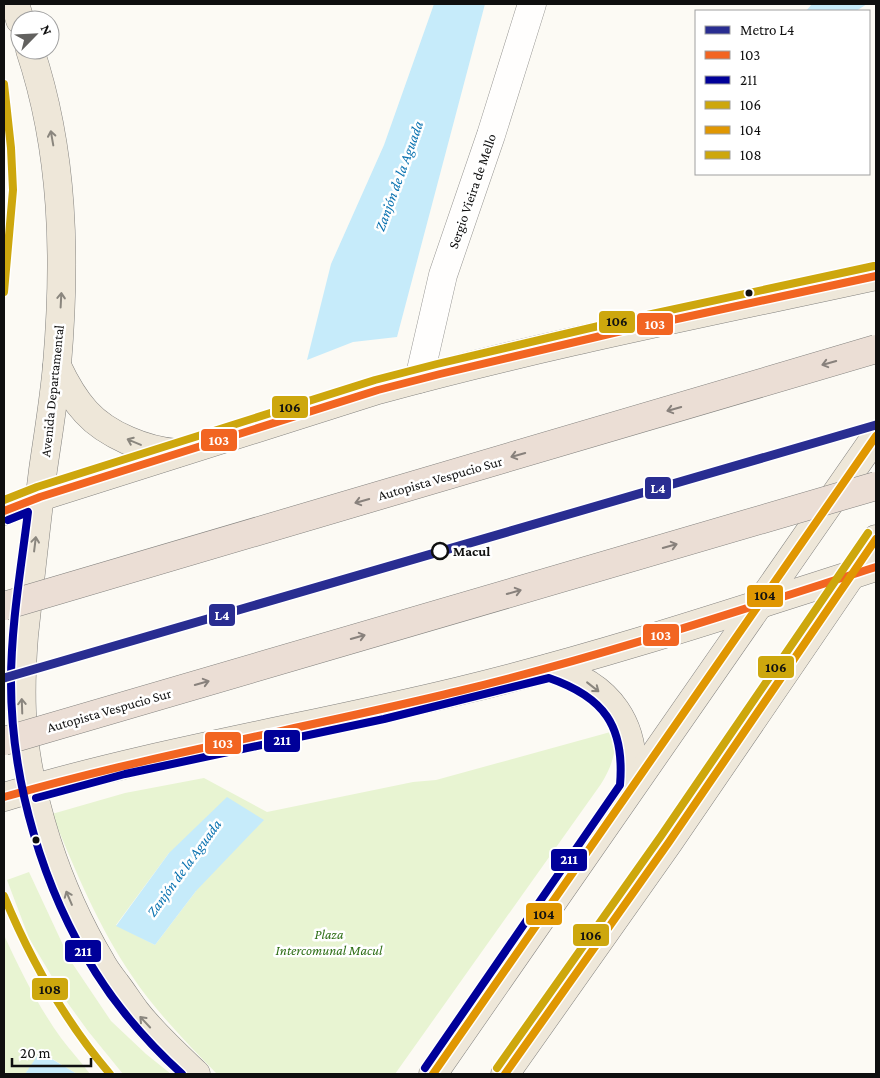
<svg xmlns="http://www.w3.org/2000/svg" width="880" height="1078" font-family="'Crimson Pro',serif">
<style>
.green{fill:#e8f4d2;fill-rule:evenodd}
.water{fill:#c6ebfa}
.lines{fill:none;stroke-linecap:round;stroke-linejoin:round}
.street-casing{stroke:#969592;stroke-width:29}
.primary-casing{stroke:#83827f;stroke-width:29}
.street{stroke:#fffefd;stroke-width:28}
.primary{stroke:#eee7d9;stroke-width:28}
.highway-bridge-casing{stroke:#83827f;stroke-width:29;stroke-linecap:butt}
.highway-bridge{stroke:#ebded5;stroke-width:28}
.bus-1-casing{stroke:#fff;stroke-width:11}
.bus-2-casing{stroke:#fff;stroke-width:11}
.bus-3-casing{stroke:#fff;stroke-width:11}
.bus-4-casing{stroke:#fff;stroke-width:11}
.bus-5-casing{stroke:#fff;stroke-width:11}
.bus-1{stroke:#f26522;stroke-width:8}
.bus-2{stroke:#009;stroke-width:8}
.bus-3{stroke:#cda70d;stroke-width:8}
.bus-4{stroke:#e09702;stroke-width:8}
.bus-5{stroke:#cda70d;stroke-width:8}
.metro-1-casing{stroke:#fff;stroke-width:12}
.metro-1{stroke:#292d91;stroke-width:9}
.oneway{stroke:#8a867e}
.oneway2{stroke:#88817c}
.bus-dot{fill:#0f0f0f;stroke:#fff;stroke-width:2}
.stop-dot{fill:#fff;stroke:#0f0f0f;stroke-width:2.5}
.labels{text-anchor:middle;stroke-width:5;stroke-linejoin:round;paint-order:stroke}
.street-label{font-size:14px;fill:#0f0f0f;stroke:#fff}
.stop-label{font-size:14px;font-weight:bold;fill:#0f0f0f;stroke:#fff;text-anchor:start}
.park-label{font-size:14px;font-style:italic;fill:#2f6f17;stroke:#fff}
.water-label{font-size:15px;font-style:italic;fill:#0972b0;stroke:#fff}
.line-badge{stroke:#fff;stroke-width:2}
.badge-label{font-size:14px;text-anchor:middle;font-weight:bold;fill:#fff}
.pale-badge-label{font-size:14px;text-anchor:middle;font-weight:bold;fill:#111}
</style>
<rect width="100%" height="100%" fill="#fcfaf4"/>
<g class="green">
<path d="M614,731C618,750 611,768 601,784L395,1074H217C187,1043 156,1012 132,976C98,926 75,870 52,814L125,793L204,778L267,812L413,782L436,780ZM169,853L196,891L155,945L116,925Z"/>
<path d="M29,872L70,960L111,1021L146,1054L171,1074H123L88,1031L67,1002L29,938L7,880Z"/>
<path d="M4,935C20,970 38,1006 61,1038C70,1050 81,1062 90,1074H77L41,1052L25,1074H4Z"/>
</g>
<g class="water">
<path d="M434,4H485L397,337L353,342L307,360L331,264L384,145Z"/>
<path d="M812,4H867L856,11H806Z"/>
<path d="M227,797L264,820L196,891L155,945L116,926L169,853Z"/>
<path d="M40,1052L77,1074H25Z"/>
</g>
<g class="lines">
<g class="street-casing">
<path id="street" d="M419,379L443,275L491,135L532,4"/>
</g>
<g class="primary-casing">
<g id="primary">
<path d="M15,4L20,20"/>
<path d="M30,50C64,152 66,259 57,365C54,400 48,435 43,470C36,526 30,581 24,636C22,662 21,687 22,712C26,796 58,890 101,962C105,970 111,977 116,984C123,993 129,1003 136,1012C153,1034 176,1055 196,1074"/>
<path d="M57,366C65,383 73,398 86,412C107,435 146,451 177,453"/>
<path d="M4,511L40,497L378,390C542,345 710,312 876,276"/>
<path d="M549,668C609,683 640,726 630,788"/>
<path d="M4,797C153,752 307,728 459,691C600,657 738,611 876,567"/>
<path d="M433,1074L876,436"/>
<path d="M505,1074L669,842L876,539"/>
</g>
</g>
<use href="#street" class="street"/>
<use href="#primary" class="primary"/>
<g class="highway-bridge-casing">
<g id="highway-bridge">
<path d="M4,606L876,349"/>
<path d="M4,741L876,486"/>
</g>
</g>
<use href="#highway-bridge" class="highway-bridge"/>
<g class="bus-1-casing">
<g id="bus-1">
<path d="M4,511L40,497L378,390L440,374L626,330L876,276"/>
<path d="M4,797C154,754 307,728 459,691C600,657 738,611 876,567"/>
</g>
</g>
<g class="bus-2-casing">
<g id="bus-2">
<path d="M8,520L28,512C21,569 11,625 11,682C11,781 43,890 96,973C120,1011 149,1044 182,1074"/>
<path d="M36,798L125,774L384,719L549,678C604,697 625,726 620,785L425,1068"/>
</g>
</g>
<g class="bus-3-casing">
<g id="bus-3">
<path d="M4,500L37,487L375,380L437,364L624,320L874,266"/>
<path d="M497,1068L661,836L868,533"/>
</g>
</g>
<g class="bus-4-casing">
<g id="bus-4">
<path d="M433,1074L876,436"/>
<path d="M505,1074L669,842L876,539"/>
</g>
</g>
<g class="bus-5-casing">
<g id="bus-5">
<path d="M4,84L11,148L13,190L4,292"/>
<path d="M4,896C31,961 64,1020 110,1074"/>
</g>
</g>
<use href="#bus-1" class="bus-1"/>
<use href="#bus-2" class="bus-2"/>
<use href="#bus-3" class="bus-3"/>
<use href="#bus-4" class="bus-4"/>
<use href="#bus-5" class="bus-5"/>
<g class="metro-1-casing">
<path id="metro-1" d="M4,678L876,425"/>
</g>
<use href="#metro-1" class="metro-1"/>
</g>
<defs><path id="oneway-shaft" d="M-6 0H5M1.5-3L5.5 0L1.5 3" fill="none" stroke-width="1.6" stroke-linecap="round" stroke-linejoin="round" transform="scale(1.25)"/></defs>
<g class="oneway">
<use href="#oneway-shaft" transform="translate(52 138) rotate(-100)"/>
<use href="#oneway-shaft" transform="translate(61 300) rotate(-87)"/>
<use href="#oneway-shaft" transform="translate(134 442) rotate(-157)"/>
<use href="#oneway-shaft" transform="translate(35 544) rotate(-83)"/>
<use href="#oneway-shaft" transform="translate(593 687) rotate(38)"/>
<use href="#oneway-shaft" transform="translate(22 706) rotate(-92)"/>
<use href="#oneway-shaft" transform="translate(69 898) rotate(-113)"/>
<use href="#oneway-shaft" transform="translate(145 1022) rotate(-133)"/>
</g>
<g class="oneway2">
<use href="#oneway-shaft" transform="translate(829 363) rotate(164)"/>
<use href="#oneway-shaft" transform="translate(674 409) rotate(164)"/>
<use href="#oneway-shaft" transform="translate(518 455) rotate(164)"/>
<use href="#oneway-shaft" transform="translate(362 501) rotate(164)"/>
<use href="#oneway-shaft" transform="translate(670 546) rotate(-16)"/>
<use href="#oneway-shaft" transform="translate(514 592) rotate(-16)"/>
<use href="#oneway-shaft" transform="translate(358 637) rotate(-16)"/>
<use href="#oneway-shaft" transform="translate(202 683) rotate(-16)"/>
</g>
<g class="bus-dot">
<circle cx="749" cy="293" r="4.5"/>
<circle cx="36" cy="840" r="4.5"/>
</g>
<circle class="stop-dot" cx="440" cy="551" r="8"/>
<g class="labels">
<g class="street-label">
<text transform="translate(472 191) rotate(-71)" y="5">Sergio Vieira de Mello</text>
<text transform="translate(52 391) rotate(-84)" y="5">Avenida Departamental</text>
<text transform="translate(440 478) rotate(-16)" y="5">Autopista Vespucio Sur</text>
<text transform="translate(109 710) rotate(-16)" y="5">Autopista Vespucio Sur</text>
</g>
<g class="stop-label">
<text x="453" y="556">Macul</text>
</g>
<g class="park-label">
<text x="329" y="939">Plaza<tspan x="329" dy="16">Intercomunal Macul</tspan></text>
</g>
<g class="water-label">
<text transform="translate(399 176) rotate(-70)" y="5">Zanjón de la Aguada</text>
<text transform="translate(184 868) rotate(-54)" y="5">Zanjón de la Aguada</text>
</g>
</g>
<g class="line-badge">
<rect x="598" y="310" width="38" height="24" rx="5" fill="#cda70d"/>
<rect x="636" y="312" width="38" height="24" rx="5" fill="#f26522"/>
<rect x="271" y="395" width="38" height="24" rx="5" fill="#cda70d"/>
<rect x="200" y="428" width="38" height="24" rx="5" fill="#f26522"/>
<rect x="644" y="476" width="28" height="24" rx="5" fill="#292d91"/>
<rect x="746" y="584" width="38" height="24" rx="5" fill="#e09702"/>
<rect x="208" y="603" width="28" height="24" rx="5" fill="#292d91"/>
<rect x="642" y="623" width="38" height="24" rx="5" fill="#f26522"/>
<rect x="757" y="655" width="38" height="24" rx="5" fill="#cda70d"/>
<rect x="263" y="729" width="38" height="24" rx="5" fill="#009"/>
<rect x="204" y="731" width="38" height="24" rx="5" fill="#f26522"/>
<rect x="550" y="848" width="38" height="24" rx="5" fill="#009"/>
<rect x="525" y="902" width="38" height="24" rx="5" fill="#e09702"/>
<rect x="572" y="923" width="38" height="24" rx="5" fill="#cda70d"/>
<rect x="64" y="939" width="38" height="24" rx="5" fill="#009"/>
<rect x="31" y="977" width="38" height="24" rx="5" fill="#cda70d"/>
</g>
<g class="badge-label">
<text x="655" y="329">103</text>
<text x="219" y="445">103</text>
<text x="658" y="493">L4</text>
<text x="222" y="620">L4</text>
<text x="661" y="640">103</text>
<text x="282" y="745">211</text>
<text x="223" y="748">103</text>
<text x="569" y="864">211</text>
<text x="83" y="956">211</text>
</g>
<g class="pale-badge-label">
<text x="617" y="326">106</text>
<text x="290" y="412">106</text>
<text x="765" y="600">104</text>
<text x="776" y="672">106</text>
<text x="544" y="919">104</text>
<text x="591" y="940">106</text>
<text x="50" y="994">108</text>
</g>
<rect width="880" height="1078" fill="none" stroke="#0f0f0f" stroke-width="10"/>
<rect x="695" y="10" width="175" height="165" fill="#ffffff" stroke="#9f9f9f"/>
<rect x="705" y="26" width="25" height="8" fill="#292d91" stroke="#9f9f9f"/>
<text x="740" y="35" font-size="15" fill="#0f0f0f">Metro L4</text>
<rect x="705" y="51" width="25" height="8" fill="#f26522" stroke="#9f9f9f"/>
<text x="740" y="60" font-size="15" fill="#0f0f0f">103</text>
<rect x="705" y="76" width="25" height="8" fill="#000099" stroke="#9f9f9f"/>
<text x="740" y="85" font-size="15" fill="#0f0f0f">211</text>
<rect x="705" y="101" width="25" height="8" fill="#cda70d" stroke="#9f9f9f"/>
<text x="740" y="110" font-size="15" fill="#0f0f0f">106</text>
<rect x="705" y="126" width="25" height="8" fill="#e09702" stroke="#9f9f9f"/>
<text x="740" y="135" font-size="15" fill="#0f0f0f">104</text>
<rect x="705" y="151" width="25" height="8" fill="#cda70d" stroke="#9f9f9f"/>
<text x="740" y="160" font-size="15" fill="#0f0f0f">108</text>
<g transform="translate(35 35) rotate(66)"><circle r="24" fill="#ffffff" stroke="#9f9f9f"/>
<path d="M0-4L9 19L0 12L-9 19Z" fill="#62615f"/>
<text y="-8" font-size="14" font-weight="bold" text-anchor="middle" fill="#0f0f0f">N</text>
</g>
<path d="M12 1058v8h79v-8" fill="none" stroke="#0f0f0f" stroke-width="2.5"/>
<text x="20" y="1058" font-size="15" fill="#0f0f0f" stroke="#ffffff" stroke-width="4" paint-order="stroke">20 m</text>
</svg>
